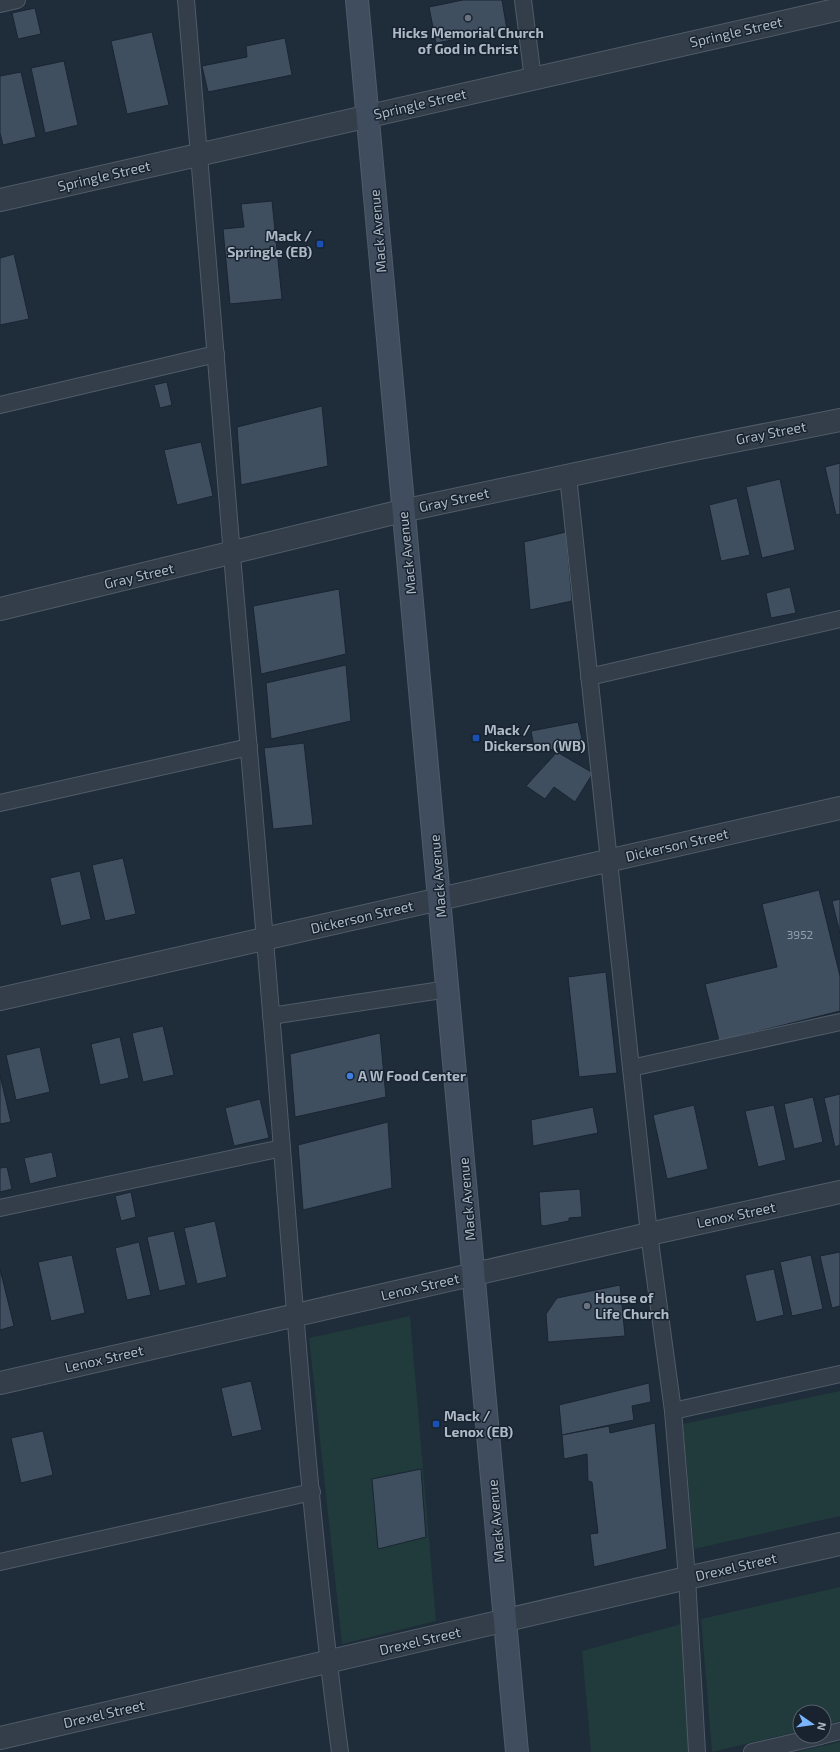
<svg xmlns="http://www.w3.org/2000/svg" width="840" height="1752" font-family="'Exo 2',sans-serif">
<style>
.green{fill:#213a3b}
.building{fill:#3f4f60;stroke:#1a2531}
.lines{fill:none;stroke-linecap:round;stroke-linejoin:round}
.lane-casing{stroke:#505c68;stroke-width:18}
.street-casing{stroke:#505c68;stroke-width:24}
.secondary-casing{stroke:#505c68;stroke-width:24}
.lane{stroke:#333e4a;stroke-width:16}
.street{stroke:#333e4a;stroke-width:22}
.secondary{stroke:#404d5e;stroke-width:22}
.worship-dot{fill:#6b7280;stroke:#18232f;stroke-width:1.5}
.transit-dot{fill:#1a4fb4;stroke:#18232f;stroke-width:1.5}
.shop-dot{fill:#3f7fe0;stroke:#18232f;stroke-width:1.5}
.labels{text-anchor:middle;stroke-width:3;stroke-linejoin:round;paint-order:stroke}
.number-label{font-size:12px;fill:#929ead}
.street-label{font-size:14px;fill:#adb9c7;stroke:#18232f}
.poi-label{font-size:14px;font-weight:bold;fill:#adb9c7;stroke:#18232f;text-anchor:start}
</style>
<rect width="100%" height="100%" fill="#1f2c3a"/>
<g class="green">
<path d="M410,1316L436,1621L342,1644L309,1338Z"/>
<path d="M840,1391V1516L694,1549L683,1424Z"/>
<path d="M840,1587V1721L824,1725V1712H800V1731L712,1752L701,1619Z"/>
<path d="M681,1624L690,1752H591L582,1651Z"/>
<path d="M840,1742V1752H796Z"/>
</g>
<g class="building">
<path d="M463,0H502L507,30L436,43L429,7Z"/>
<path d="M35,8L41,34L18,39L12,13Z"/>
<path d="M152,32L169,105L127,114L111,41Z"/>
<path d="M285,38L292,75L208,92L202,66L247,57L246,46Z"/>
<path d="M64,61L78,125L45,133L31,68Z"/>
<path d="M21,72L36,137L3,145L0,133V76Z"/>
<path d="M272,201L282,299L230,304L223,229L244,227L241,204Z"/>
<path d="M14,254L29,319L0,325V258Z"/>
<path d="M167,382L172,405L160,408L154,385Z"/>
<path d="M322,406L328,466L241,485L237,427Z"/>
<path d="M201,442L213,496L177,505L164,450Z"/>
<path d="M840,463V514L836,515L825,467Z"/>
<path d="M780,479L795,550L762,558L746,487Z"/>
<path d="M737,498L750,555L721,561L709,505Z"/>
<path d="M566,532L572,601L530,610L524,542Z"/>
<path d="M790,587L796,613L771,618L766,593Z"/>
<path d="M339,589L346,654L261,674L253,606Z"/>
<path d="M346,665L351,721L271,739L266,683Z"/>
<path d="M578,722L583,743L535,753L531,731Z"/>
<path d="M304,743L313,825L273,829L264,748Z"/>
<path d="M557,752L593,773L575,802L554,787L545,799L526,786Z"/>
<path d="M123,858L136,914L105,921L92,865Z"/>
<path d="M80,871L91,919L61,926L50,878Z"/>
<path d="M819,890L840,976V1011L719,1041L705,984L777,967L762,904Z"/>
<path d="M840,899V933L832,901Z"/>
<path d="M606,972L617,1073L579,1077L568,977Z"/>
<path d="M163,1026L174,1075L143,1082L132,1033Z"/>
<path d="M380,1033L386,1097L295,1117L290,1054Z"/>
<path d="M120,1037L129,1078L100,1085L91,1044Z"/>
<path d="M40,1047L50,1092L16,1100L6,1055Z"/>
<path d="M0,1075L11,1122L0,1124Z"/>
<path d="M840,1094V1145L835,1147L824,1098Z"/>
<path d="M813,1097L823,1142L794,1149L784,1104Z"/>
<path d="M260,1099L269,1138L234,1146L225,1108Z"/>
<path d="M694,1105L708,1169L667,1179L653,1115Z"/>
<path d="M774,1105L786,1160L758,1167L745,1111Z"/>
<path d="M593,1107L598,1133L533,1146L531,1120Z"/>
<path d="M388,1122L392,1188L303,1210L298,1145Z"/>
<path d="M52,1152L57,1177L30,1184L24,1158Z"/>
<path d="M7,1167L12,1189L0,1192V1168Z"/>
<path d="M580,1189L582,1217L569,1218V1221L544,1226L541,1225L539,1192Z"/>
<path d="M131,1192L136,1217L121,1221L115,1196Z"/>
<path d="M215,1221L227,1277L197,1284L184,1228Z"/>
<path d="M174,1231L186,1285L159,1291L147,1237Z"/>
<path d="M139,1242L151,1295L127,1300L115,1248Z"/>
<path d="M840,1252V1306L832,1308L820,1256Z"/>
<path d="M72,1255L85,1313L51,1321L38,1262Z"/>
<path d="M811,1255L823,1309L792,1316L780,1262Z"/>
<path d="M0,1269L14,1326L0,1330Z"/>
<path d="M774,1269L784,1315L756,1322L745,1275Z"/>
<path d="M620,1285L625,1336L548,1342L546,1314L557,1298Z"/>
<path d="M251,1381L262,1430L232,1437L221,1388Z"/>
<path d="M649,1383L651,1402L632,1406L634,1420L562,1435L559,1405Z"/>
<path d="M655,1423L667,1549L594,1567L590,1534L598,1533L592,1482L588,1481L587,1454L564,1459L562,1435L609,1426L610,1433Z"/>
<path d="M43,1431L53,1475L21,1483L11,1438Z"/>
<path d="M421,1469L426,1537L378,1549L372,1479Z"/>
</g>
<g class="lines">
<g class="lane-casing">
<g id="lane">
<path d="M186,0C203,185 216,370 232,555C246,719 261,884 274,1048C293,1283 309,1519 340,1752"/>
<path d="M523,0L533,79"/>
<path d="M0,4L17,0"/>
<path d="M0,405L216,354"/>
<path d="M568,476L631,1068L649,1234L673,1411L687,1578L697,1752"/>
<path d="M589,677L840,619"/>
<path d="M0,803L249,747"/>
<path d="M271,1016L448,989"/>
<path d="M631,1068L840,1022"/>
<path d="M0,1208L282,1148"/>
<path d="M673,1411L840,1374"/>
<path d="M0,1562L312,1492"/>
<path d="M824,1735L840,1731"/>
<path d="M752,1752L821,1736"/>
</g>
</g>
<g class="street-casing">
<g id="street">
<path d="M0,200L840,9"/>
<path d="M0,609L402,511L674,453L840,420"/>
<path d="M0,999L840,808"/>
<path d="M0,1383L649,1234L840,1192"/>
<path d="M0,1738L687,1578L840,1544"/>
</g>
</g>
<g class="secondary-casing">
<path id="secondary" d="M357,0L517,1752"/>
</g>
<use href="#lane" class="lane"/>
<use href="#street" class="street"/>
<use href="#secondary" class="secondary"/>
</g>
<g class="worship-dot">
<circle cx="468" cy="18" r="4"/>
<circle cx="587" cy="1306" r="4"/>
</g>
<g class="transit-dot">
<rect x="316" y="240" width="8" height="8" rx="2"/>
<rect x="472" y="734" width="8" height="8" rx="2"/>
<rect x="432" y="1420" width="8" height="8" rx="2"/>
</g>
<circle class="shop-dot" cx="350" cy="1076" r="4"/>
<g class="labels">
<g class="number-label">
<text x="800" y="939">3952</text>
</g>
<g class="street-label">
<text transform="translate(736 32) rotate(-13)" y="5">Springle Street</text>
<text transform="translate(420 104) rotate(-13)" y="5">Springle Street</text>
<text transform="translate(104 176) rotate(-13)" y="5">Springle Street</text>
<text transform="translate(378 231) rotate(-95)" y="5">Mack Avenue</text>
<text transform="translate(771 433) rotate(-11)" y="5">Gray Street</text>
<text transform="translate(454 500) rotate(-12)" y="5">Gray Street</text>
<text transform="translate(407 553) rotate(-96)" y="5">Mack Avenue</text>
<text transform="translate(139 576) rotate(-13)" y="5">Gray Street</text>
<text transform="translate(677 845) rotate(-13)" y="5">Dickerson Street</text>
<text transform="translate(438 876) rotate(-95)" y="5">Mack Avenue</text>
<text transform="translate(362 917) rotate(-13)" y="5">Dickerson Street</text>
<text transform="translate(467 1199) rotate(-95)" y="5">Mack Avenue</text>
<text transform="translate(736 1215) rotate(-12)" y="5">Lenox Street</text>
<text transform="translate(420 1287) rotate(-13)" y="5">Lenox Street</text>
<text transform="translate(104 1359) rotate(-13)" y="5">Lenox Street</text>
<text transform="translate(496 1521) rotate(-95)" y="5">Mack Avenue</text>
<text transform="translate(736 1567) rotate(-13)" y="5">Drexel Street</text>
<text transform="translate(420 1641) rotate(-13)" y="5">Drexel Street</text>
<text transform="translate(104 1714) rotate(-13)" y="5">Drexel Street</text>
</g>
<g class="poi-label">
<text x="468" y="38" text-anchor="middle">Hicks Memorial Church<tspan x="468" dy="16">of God in Christ</tspan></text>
<text x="312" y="241" text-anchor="end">Mack /<tspan x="312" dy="16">Springle (EB)</tspan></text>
<text x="484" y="735">Mack /<tspan x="484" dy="16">Dickerson (WB)</tspan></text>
<text x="358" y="1081">A W Food Center</text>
<text x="595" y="1303">House of<tspan x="595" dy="16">Life Church</tspan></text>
<text x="444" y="1421">Mack /<tspan x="444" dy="16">Lenox (EB)</tspan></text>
</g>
</g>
<g transform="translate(812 1724) rotate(103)"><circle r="19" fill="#18232f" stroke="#545f6c"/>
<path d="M0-3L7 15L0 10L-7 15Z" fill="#7ab6ff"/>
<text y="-6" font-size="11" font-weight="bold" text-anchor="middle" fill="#adb9c7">N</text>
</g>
</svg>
